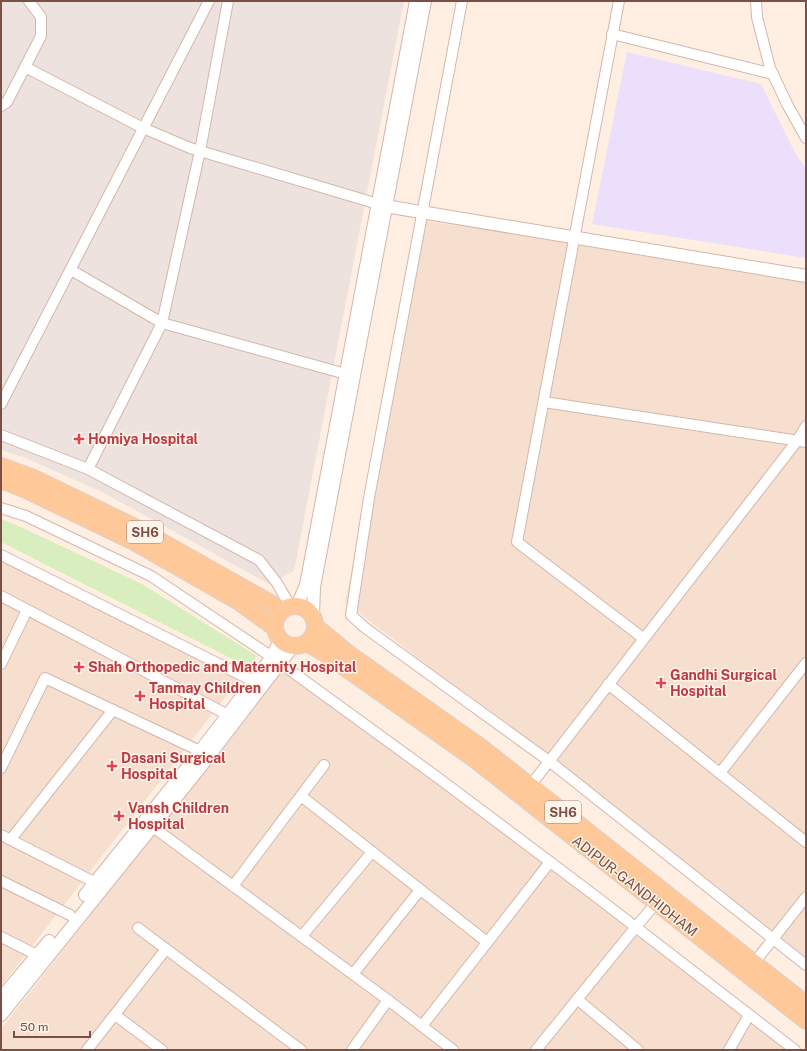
<svg xmlns="http://www.w3.org/2000/svg" width="807" height="1051" font-family="'Public Sans',sans-serif">
<style>
.residential{fill:#f7dfd0}
.industrial{fill:#ede2dd}
.education{fill:#ecdffb}
.green{fill:#d9eebf}
.lines{fill:none;stroke-linecap:round;stroke-linejoin:round}
.minor-casing{stroke:#d3b6aa;stroke-width:12}
.tertiary-casing{stroke:#d3b6aa;stroke-width:14}
.primary-casing{stroke:#dcd1cf;stroke-width:18}
.minor{stroke:#fff;stroke-width:10}
.tertiary{stroke:#fff;stroke-width:12}
.primary{stroke:#ffc898;stroke-width:16}
.health-dot{fill:#e0444e;stroke:#fff4ea;stroke-width:1.5}
.labels{text-anchor:middle;stroke-width:3;stroke-linejoin:round;paint-order:stroke}
.shield{fill:#fff4ea;stroke:#a18077;stroke-width:1}
.shield-label{font-size:13px;font-weight:bold;fill:#794f46}
.health-label{font-size:14px;font-weight:bold;fill:#be3a42;stroke:#fff4ea;text-anchor:start}
.street-label{font-size:14px;fill:#794f46;stroke:#fff4ea}
</style>
<rect width="100%" height="100%" fill="#ffefe2"/>
<g class="residential">
<path d="M418,220L806,276V957L345,602L380,434Z"/>
<path d="M1,549L241,677L1,986Z"/>
<path d="M284,668L799,1050H1V1029Z"/>
</g>
<path class="industrial" d="M1,1H404L294,571L269,584L104,493L23,457L1,450Z"/>
<path class="education" d="M627,52L761,84L796,155L806,168V258L592,224Z"/>
<path class="green" d="M1,519L23,528L142,584L257,656L250,668L1,542Z"/>
<g class="lines">
<g class="minor-casing">
<g id="minor">
<path d="M228,1L200,151L162,323L346,374"/>
<path d="M462,1L369,498L351,615L364,627L437,680L549,761L806,965"/>
<path d="M619,1L517,542L643,638"/>
<path d="M756,1L757,17L770,68L787,104L806,138"/>
<path d="M612,34L773,74"/>
<path d="M25,67L143,128L190,148L378,204"/>
<path d="M1,106L7,102L41,36V17L29,1"/>
<path d="M71,270L162,323L88,469"/>
<path d="M544,402L806,442"/>
<path d="M1,404L209,1"/>
<path d="M1,435L88,469L259,560L277,583L290,606"/>
<path d="M1,508L26,516L151,576L272,657L437,777L598,898L795,1050"/>
<path d="M1,555L253,681"/>
<path d="M1,596L228,715"/>
<path d="M1,664L27,610"/>
<path d="M608,684L806,842"/>
<path d="M1,768L45,678L200,751"/>
<path d="M720,773L806,663"/>
<path d="M530,786L797,441L806,426"/>
<path d="M301,796L487,942"/>
<path d="M146,822L388,1000L453,1050"/>
<path d="M1,835L96,883"/>
<path d="M11,839L113,710"/>
<path d="M1,881L70,915"/>
<path d="M233,886L324,765"/>
<path d="M138,928L301,1050"/>
<path d="M302,936L372,852"/>
<path d="M1,937L37,955"/>
<path d="M754,963L806,897"/>
<path d="M353,974L420,890"/>
<path d="M577,999L638,1050"/>
<path d="M115,1015L162,1050"/>
<path d="M422,1026L550,862"/>
<path d="M87,1050L166,949"/>
<path d="M352,1050L388,1000"/>
<path d="M536,1050L635,928L656,903"/>
<path d="M729,1050L749,1015"/>
</g>
</g>
<g class="tertiary-casing">
<g id="tertiary">
<path d="M379,205L806,276"/>
<path d="M297,606L306,585L416,1"/>
<path d="M313,616L314,587L425,1"/>
<path d="M85,895L191,763L272,657L280,640"/>
<path d="M1,998L49,941"/>
<path d="M1,1015L198,770L293,646"/>
</g>
</g>
<g class="primary-casing">
<g id="primary">
<path d="M1,466L34,478L141,530L283,610"/>
<path d="M1,480L24,489L134,542L239,602L275,628"/>
<circle cx="295" cy="626" r="20"/>
<path d="M315,626L348,653L481,747L806,1004"/>
<path d="M306,643L324,653L474,759L806,1021"/>
</g>
</g>
<use href="#minor" class="minor"/>
<use href="#tertiary" class="tertiary"/>
<use href="#primary" class="primary"/>
</g>
<g class="health-dot">
<path d="M77 433h4v4h4v4h-4v4h-4v-4h-4v-4h4z"/>
<path d="M77 661h4v4h4v4h-4v4h-4v-4h-4v-4h4z"/>
<path d="M659 677h4v4h4v4h-4v4h-4v-4h-4v-4h4z"/>
<path d="M138 690h4v4h4v4h-4v4h-4v-4h-4v-4h4z"/>
<path d="M110 760h4v4h4v4h-4v4h-4v-4h-4v-4h4z"/>
<path d="M117 810h4v4h4v4h-4v4h-4v-4h-4v-4h4z"/>
</g>
<g class="labels">
<g class="shield">
<rect x="127" y="521" width="36" height="22" rx="3"/>
<rect x="545" y="801" width="36" height="22" rx="3"/>
</g>
<g class="shield-label">
<text x="145" y="537">SH6</text>
<text x="563" y="817">SH6</text>
</g>
<g class="health-label">
<text x="88" y="444">Homiya Hospital</text>
<text x="88" y="672">Shah Orthopedic and Maternity Hospital</text>
<text x="670" y="680">Gandhi Surgical<tspan x="670" dy="16">Hospital</tspan></text>
<text x="149" y="693">Tanmay Children<tspan x="149" dy="16">Hospital</tspan></text>
<text x="121" y="763">Dasani Surgical<tspan x="121" dy="16">Hospital</tspan></text>
<text x="128" y="813">Vansh Children<tspan x="128" dy="16">Hospital</tspan></text>
</g>
<g class="street-label">
<text transform="translate(635 886) rotate(38)" y="5">ADIPUR-GANDHIDHAM</text>
</g>
</g>
<rect width="807" height="1051" fill="none" stroke="#794f46" stroke-width="4"/>
<path d="M14 1031v6h76v-6" fill="none" stroke="#794f46" stroke-width="2"/>
<text x="20" y="1031" font-size="12" fill="#794f46" stroke="#fff4ea" stroke-width="3" paint-order="stroke">50 m</text>
</svg>
